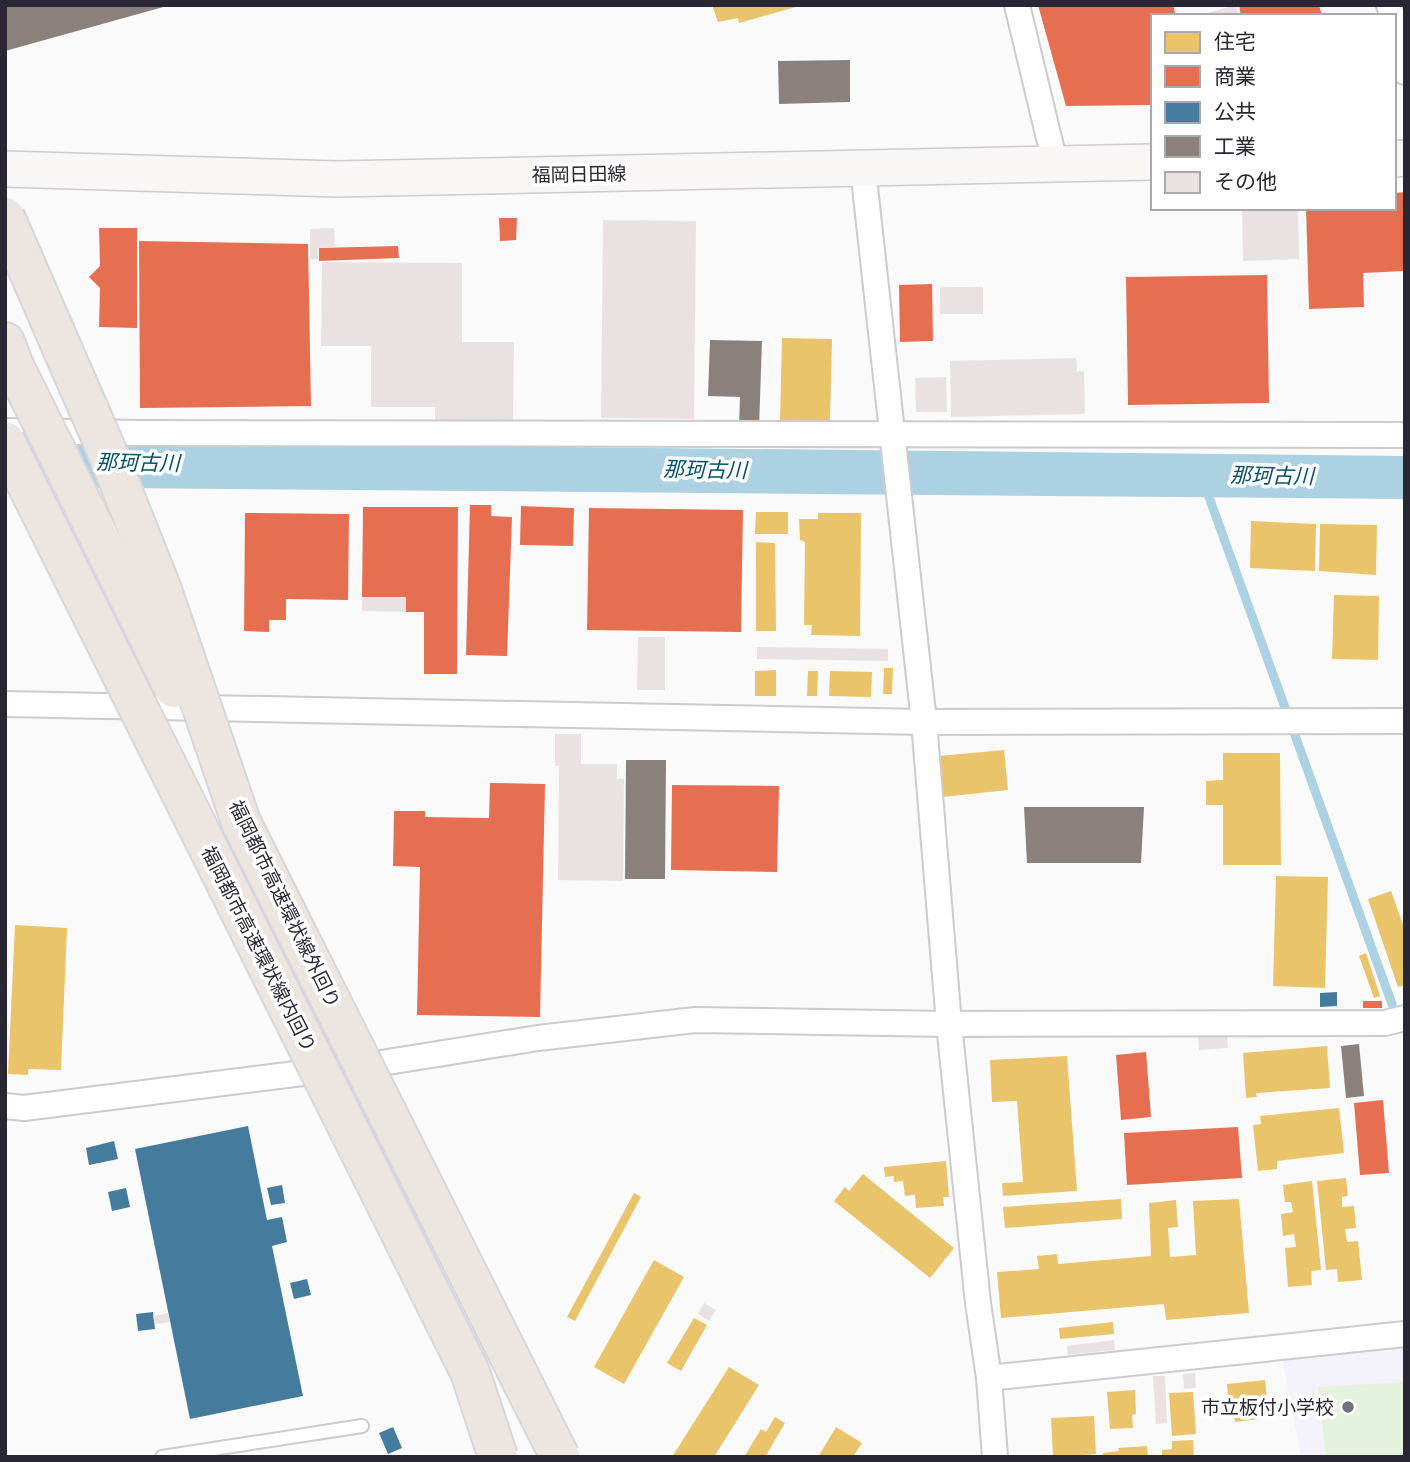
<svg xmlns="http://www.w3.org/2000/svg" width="1410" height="1462" font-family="'Titillium Web','Noto Sans JP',sans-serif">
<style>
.built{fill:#f4f3fc}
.green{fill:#e5f2dd}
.water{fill:#acd1e3}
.homes{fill:#e9c46a}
.shops{fill:#e76f51}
.public{fill:#457b9d}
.industry{fill:#8a817c}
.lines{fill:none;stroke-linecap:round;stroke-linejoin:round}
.stream{stroke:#acd1e3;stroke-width:9}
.building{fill:#eae2e2}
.service-casing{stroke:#cbcbd0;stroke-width:16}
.minor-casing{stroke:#cbcbd0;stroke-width:28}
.secondary-casing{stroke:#cbcbd0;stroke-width:38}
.motorway-casing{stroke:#d7d6d9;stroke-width:42}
.service{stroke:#fefefe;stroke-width:12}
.minor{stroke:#fefefe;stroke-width:24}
.secondary{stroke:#f9f7f5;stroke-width:35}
.motorway{stroke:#ede6e0;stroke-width:38}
.motorway-bridge-casing{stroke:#d7d6d9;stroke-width:42;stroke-linecap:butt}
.motorway-bridge{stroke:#ede6e0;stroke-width:38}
.poi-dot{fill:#727179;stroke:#fff;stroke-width:2.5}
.labels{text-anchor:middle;stroke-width:7;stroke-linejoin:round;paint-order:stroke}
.street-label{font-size:19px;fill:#282733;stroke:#fff}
.poi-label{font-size:19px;fill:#282733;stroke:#fff;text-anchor:end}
.water-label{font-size:21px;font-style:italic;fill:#08516a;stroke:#fff}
</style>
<rect width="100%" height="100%" fill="#fafafa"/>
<path class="built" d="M1405,1346V1457H1301L1282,1358Z"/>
<path class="green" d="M1405,1382V1457H1326L1318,1387Z"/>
<path class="water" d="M5,441L1405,456V499L5,487Z"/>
<g class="homes">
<path d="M712,5H799V6L739,23L738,18L718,22Z"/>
<path d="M782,338L832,339L830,422L780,421Z"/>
<path d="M756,512H788V534H755Z"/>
<path d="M818,513H861L860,636L811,635L812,625H804L805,542L800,540L799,519H818Z"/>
<path d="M1251,521L1316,524L1315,571L1250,568Z"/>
<path d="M1320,524L1377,525L1376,575L1319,571Z"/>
<path d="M756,542L775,543L776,631H756Z"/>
<path d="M1334,595L1379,596L1378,660L1332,659Z"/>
<path d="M884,668H893L892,694H883Z"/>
<path d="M776,670V696H755V671Z"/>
<path d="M808,671H818L817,696H807Z"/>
<path d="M830,671L872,672L871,697L829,696Z"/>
<path d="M1004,750L1008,790L943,797L939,756Z"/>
<path d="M1223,753H1280L1281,865H1223V805H1206V781L1223,780Z"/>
<path d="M1276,876L1328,877L1325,988L1273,986Z"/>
<path d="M1391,891L1405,930V985L1398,987L1368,899Z"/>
<path d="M15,925L67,928L61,1070L28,1069V1075L8,1074Z"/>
<path d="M1366,953L1380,996L1374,998L1359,956Z"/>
<path d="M1327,1046L1330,1088L1256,1093L1257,1097L1246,1098L1243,1053Z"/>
<path d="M1067,1056L1077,1191L1003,1196L1002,1183L1023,1182L1017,1101L992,1102L990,1060Z"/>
<path d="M1339,1108L1344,1153L1277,1161V1169L1258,1171L1253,1125L1261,1124L1260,1116Z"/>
<path d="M946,1161L949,1197H943L944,1206L916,1208L915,1195L905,1196L903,1181L894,1182V1176L885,1177L884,1167Z"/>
<path d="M863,1174L954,1248L930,1278L834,1201L845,1187L849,1191Z"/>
<path d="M1346,1178L1348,1196L1342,1197V1207L1354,1206L1356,1228L1345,1229L1347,1242L1358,1241L1362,1280L1338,1282L1337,1269L1326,1270L1317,1181Z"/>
<path d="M1312,1181L1321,1270L1311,1271L1312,1285L1288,1287L1285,1248L1296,1247L1294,1234L1283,1236L1281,1214L1293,1212L1291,1202H1285L1283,1185Z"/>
<path d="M634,1193L641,1197L575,1321L567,1317Z"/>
<path d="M1121,1199L1122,1219L1005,1228L1003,1207Z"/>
<path d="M1239,1199L1249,1313L1166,1320L1164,1304L1001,1318L997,1272L1039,1269L1037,1256L1057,1254L1058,1264L1151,1256L1149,1203L1176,1200L1178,1227L1168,1228L1170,1257L1196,1255L1193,1201Z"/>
<path d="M654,1260L684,1277L624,1384L594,1367Z"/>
<path d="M694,1318L707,1325L681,1371L667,1363Z"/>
<path d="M1113,1322L1114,1334L1060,1339L1059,1328Z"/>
<path d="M729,1367L759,1385L714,1457H672Z"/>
<path d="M1265,1380L1269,1418L1235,1422L1233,1408L1229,1409L1227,1384Z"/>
<path d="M1135,1390L1136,1414L1132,1415L1133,1428L1110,1429L1107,1392Z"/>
<path d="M1193,1392L1196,1434L1172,1436L1169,1393Z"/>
<path d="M1094,1416L1096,1454L1053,1457L1051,1418Z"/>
<path d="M775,1417L785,1423L765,1457H744L761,1429L766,1432Z"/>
<path d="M836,1427L862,1443L853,1457H818Z"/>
<path d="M1193,1440L1194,1457H1162V1450L1172,1449V1441Z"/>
<path d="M1147,1446L1148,1457H1103V1453L1119,1451L1118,1448Z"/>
</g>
<g class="shops">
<path d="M1038,5H1173L1176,16H1153V105L1066,106Z"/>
<path d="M1239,5H1319L1322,16H1241Z"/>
<path d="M1405,192V271L1363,273L1364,307L1309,309L1306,208H1394V193Z"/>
<path d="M499,218H517L516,240L500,241Z"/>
<path d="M99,228H137V328L99,327L100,288L89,277L100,266Z"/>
<path d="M139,241L308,244L311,406L140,408Z"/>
<path d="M398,246L399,258L319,261V248Z"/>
<path d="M1267,275L1269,403L1128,405L1126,277Z"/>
<path d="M932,284L933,341L900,342L899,285Z"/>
<path d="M470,505H491V516L512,517L507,656L466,655Z"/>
<path d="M521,506L574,508L573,546L520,545Z"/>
<path d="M363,507H458L457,674H424V612H406V597H362Z"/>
<path d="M589,508L743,510L741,632L587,630Z"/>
<path d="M245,513L349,514L348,600L286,599V620H269V632L244,631Z"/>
<path d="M490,783L545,784L540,1017L417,1015L420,867L393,866L394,811H425V817L489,818Z"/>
<path d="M672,785L779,786L777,872L671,870Z"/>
<rect x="1363" y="1001" width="19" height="7"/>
<path d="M1146,1052L1151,1117L1121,1120L1116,1055Z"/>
<path d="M1383,1100L1389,1173L1360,1175L1354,1103Z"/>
<path d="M1238,1127L1242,1178L1127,1185L1124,1133Z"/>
</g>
<g class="public">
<path d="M1337,992V1006L1320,1007V993Z"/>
<path d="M248,1126L267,1220L282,1217L287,1242L272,1246L303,1396L190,1419L135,1149Z"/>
<path d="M114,1141L118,1159L89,1165L86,1148Z"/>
<path d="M282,1185L285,1203L271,1205L267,1188Z"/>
<path d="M126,1188L130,1207L112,1211L108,1192Z"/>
<path d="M307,1279L311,1295L294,1299L290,1283Z"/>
<path d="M153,1312L155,1329L138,1331L136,1314Z"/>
<path d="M393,1427L402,1448L388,1454L379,1433Z"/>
</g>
<g class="industry">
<path d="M5,5H167V6L5,51Z"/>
<path d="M850,60V102L779,104L778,61Z"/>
<path d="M710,340L762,341L759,428L739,427L740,397L708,396Z"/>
<path d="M626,760H666L665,879H625Z"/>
<path d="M1024,807H1144L1141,863H1027Z"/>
<path d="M1359,1044L1364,1096L1346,1098L1341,1046Z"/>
</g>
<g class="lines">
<path class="stream" d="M1205,486L1392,1004"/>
</g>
<g class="building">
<path d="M1236,5L1239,16H1200V15Z"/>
<path d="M1242,208H1298L1299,259L1243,261Z"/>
<path d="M603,220L696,221L694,419L601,418Z"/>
<path d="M334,228L335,247L318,248V259H310V229Z"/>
<path d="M322,262L462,263V342H514L513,424L435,423V407H371V346H321Z"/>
<rect x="940" y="287" width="43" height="27"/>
<path d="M1076,358L1077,371H1084L1085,414L951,417L950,361Z"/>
<path d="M946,377L947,412H916L915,378Z"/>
<path d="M362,597H406V612L362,611Z"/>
<path d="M638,637H665V690H637Z"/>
<path d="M757,647L888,649V661L757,659Z"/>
<path d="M555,734H581V764H617V779H624L623,881L558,880L559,766H555Z"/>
<path d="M1227,1036L1228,1048L1199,1050L1198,1037Z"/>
<path d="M704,1303L716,1310L709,1321L698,1314Z"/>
<path d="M168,1313L170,1322L155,1324L153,1316Z"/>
<path d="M1114,1340L1115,1350L1068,1355L1067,1346Z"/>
<path d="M1195,1373L1196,1388L1184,1389L1183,1374Z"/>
<path d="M1153,1376H1165L1167,1423L1156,1424Z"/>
</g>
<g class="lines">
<g class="service-casing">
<path id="service" d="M162,1457L362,1426"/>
</g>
<g class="minor-casing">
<g id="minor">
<path d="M1017,5L1055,163"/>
<path d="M1389,5L1392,16"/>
<path d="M1394,27L1405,72"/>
<path d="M863,169L924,722L949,1024L978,1303L989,1378L995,1457"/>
<path d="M5,431L142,433L1405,435"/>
<path d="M5,704L924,722L1405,721"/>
<path d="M5,1106L24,1108L375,1064L538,1038L695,1020L949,1024L1385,1023L1405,1018"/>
<path d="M989,1378L1405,1334"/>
</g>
</g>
<g class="secondary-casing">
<g id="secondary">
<path d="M1394,159L1405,158"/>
<path d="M5,169L337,179L1153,162"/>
</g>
</g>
<g class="motorway-casing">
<path id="motorway" d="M5,342L14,366"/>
</g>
<use href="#service" class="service"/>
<use href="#minor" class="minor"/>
<use href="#secondary" class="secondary"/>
<use href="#motorway" class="motorway"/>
<g class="motorway-bridge-casing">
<g id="motorway-bridge">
<path d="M5,217L106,449L162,590L241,822L560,1457"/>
<path d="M14,366L174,688"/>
<path d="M5,441L470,1372L498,1457"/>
</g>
</g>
<use href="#motorway-bridge" class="motorway-bridge"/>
</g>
<circle class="poi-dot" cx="1348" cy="1407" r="7"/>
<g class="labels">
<g class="street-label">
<text transform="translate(579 174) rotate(-1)" y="7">福岡日田線</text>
<text transform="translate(285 904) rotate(64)" y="7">福岡都市高速環状線外回り</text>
<text transform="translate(259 949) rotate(63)" y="7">福岡都市高速環状線内回り</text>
</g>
<g class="poi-label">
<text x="1334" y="1414">市立板付小学校</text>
</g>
<g class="water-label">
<text transform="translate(138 463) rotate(1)" y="7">那珂古川</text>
<text transform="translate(705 470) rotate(1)" y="7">那珂古川</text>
<text transform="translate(1272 476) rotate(1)" y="7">那珂古川</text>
</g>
</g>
<rect width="1410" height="1462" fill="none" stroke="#282733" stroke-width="14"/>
<rect x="1151" y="14" width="245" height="196" fill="#ffffff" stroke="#a9a9ad" stroke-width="2"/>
<rect x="1165" y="32" width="35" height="21" fill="#e9c46a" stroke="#a9a9ad" stroke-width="2"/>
<text x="1214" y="49" font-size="21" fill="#282733">住宅</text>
<rect x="1165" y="66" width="35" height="21" fill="#e76f51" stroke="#a9a9ad" stroke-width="2"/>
<text x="1214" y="84" font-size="21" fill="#282733">商業</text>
<rect x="1165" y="102" width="35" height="21" fill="#457b9d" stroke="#a9a9ad" stroke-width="2"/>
<text x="1214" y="119" font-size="21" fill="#282733">公共</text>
<rect x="1165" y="136" width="35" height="21" fill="#8a817c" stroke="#a9a9ad" stroke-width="2"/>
<text x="1214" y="154" font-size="21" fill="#282733">工業</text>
<rect x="1165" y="172" width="35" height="21" fill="#eae2e2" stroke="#a9a9ad" stroke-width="2"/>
<text x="1214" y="189" font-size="21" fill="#282733">その他</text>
</svg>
